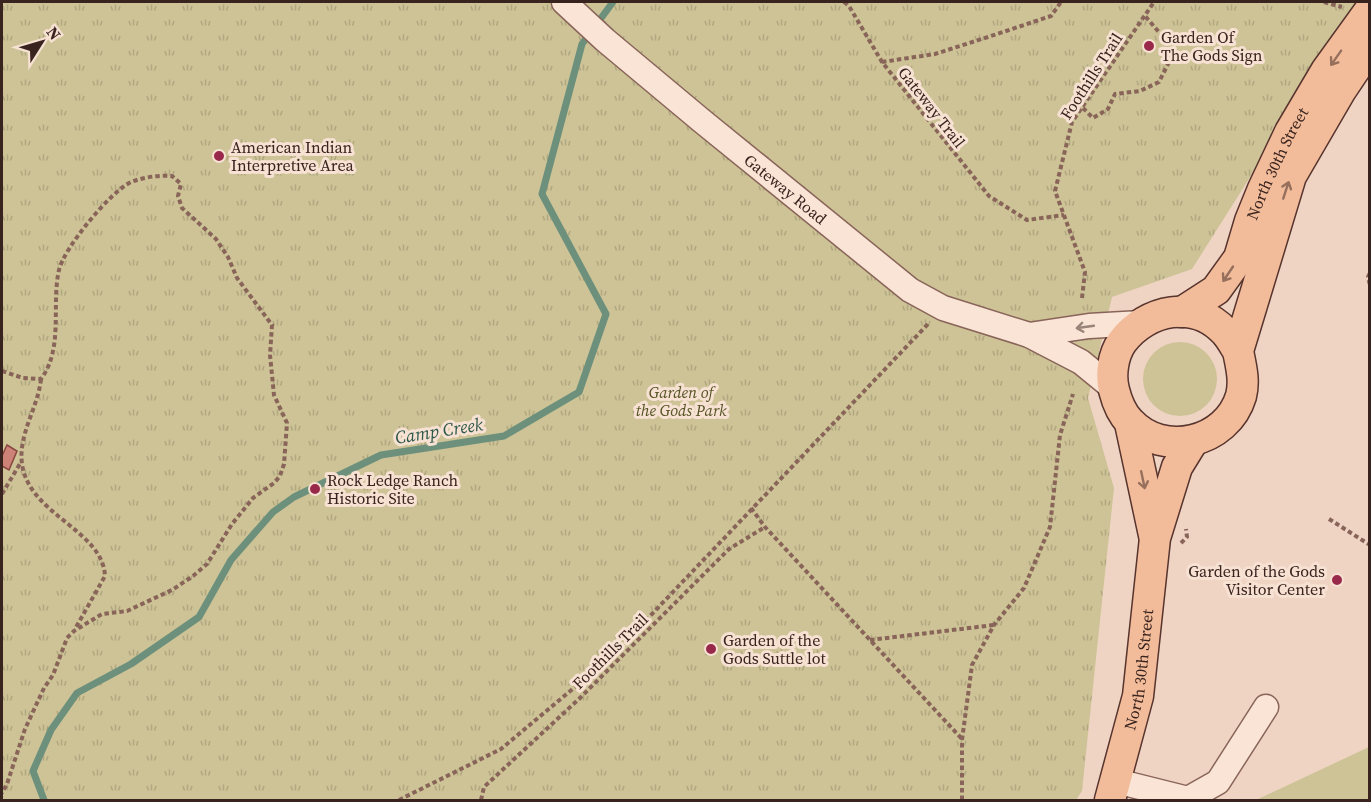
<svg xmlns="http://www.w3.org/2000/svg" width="1371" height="802" font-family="'Source Serif 4',serif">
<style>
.green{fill:#cdc396}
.park{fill:url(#park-tufts)}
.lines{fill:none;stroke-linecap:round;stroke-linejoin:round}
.stream{stroke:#6c907c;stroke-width:7}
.building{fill:#cd8278;stroke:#88463f;stroke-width:1.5}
.minor-casing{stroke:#896459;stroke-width:27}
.major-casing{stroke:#57342e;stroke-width:33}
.path{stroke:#896459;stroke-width:4;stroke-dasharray:4.5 3;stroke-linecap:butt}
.minor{stroke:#f9e4d6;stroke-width:24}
.major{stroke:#f2bc9a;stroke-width:30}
.oneway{stroke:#96705c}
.oneway2{stroke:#99847a}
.poi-dot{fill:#99294b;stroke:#f6e1d2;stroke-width:2}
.labels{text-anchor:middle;stroke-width:6;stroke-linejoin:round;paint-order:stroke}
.poi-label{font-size:16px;fill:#39231e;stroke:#f6e1d2;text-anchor:start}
.street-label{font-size:16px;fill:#39231e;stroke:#f6e1d2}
.park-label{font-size:16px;font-style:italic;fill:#555324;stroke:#f6e1d2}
.water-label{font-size:18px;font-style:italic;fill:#2d5849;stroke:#f6e1d2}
</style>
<defs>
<pattern id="park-tufts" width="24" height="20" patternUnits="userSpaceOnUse" patternTransform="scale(1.5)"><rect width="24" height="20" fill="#cdc396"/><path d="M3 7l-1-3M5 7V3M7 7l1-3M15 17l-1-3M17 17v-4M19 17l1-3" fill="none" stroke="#b1a781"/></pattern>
</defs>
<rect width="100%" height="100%" fill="#efd4c3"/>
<g class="green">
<circle cx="1180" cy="379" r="37"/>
<path d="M1369,747V800H1256Z"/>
</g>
<path class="park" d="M2,2H1361L1192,269L1112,297L1088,398L1114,488L1082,791L1076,800H2Z"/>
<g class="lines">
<path class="stream" d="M44,800L33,771L51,730L77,693L131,664L199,617L231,560L273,512L294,497L381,455L504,436L579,392L606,314L542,194L582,44L613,2"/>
</g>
<path class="building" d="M7,445L17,451L9,470L2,466V456Z"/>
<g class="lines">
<g class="minor-casing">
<g id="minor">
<path id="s1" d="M564,2L605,40L702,121L910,290L943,308L1029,335L1081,362L1114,389"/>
<path d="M1029,335L1089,326L1141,323"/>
<path d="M1116,781L1188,799L1218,782L1266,707"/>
</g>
</g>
<g class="major-casing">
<g id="major">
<path id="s2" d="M1182,312L1216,290L1239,258L1250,221L1263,189L1290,132L1326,71L1370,10"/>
<path d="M1238,351C1234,345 1230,337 1225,332C1195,299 1147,309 1122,342C1113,355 1110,375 1114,390C1117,402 1121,413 1130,422C1163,458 1227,443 1241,396C1245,381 1241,366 1238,351L1291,176L1341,90L1370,47"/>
<path d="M1130,423L1154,535"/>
<path id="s3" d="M1110,800L1138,696L1155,538L1177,467L1193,441"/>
</g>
</g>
<g class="path">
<path d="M844,2L849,6L882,62L989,196L1027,220L1064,215"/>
<path d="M1324,2L1342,7"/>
<path d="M882,62L935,54L988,37L1051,16L1061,2"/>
<path d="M1083,108L1093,118L1108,109L1115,94L1140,91L1159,82L1169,62L1164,38L1145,16"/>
<path d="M1370,273L1368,277L1370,285"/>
<path d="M1082,298L1085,272L1055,191L1072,122L1154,2"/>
<path d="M2,371L23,378L41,379C64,348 51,305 59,270C64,248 110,192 131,182C144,177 159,175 172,176L181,184L178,196L182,208L216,239L228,257L237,278L272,325L270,355L274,395L287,423L284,464L280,476L274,483L253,498L232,524L207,564L193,576L172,590L127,611L102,614L74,631L67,638L53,675L44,688L25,729L7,784L2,793"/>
<path d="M41,379C38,408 18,434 22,464C29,515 103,530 105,576L75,629"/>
<path d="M2,494L21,462"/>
<path d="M751,508L765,527L962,739"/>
<path d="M1329,519L1370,545"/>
<path d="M1181,543L1187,537L1186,529"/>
<path d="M870,640L994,625"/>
<path d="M399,800L501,749L612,656L928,324"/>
<path d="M481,800L484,787L580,698L729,549L765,527"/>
<path d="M962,800V740L972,665L994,625L1024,588L1050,527L1060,435L1073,394"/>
</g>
<use href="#minor" class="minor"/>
<use href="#major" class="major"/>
</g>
<defs><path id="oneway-shaft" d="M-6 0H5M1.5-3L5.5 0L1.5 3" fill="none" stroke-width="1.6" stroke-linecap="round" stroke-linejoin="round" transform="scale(1.5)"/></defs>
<g class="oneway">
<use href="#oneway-shaft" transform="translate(1336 58) rotate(125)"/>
<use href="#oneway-shaft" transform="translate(1286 190) rotate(-72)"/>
<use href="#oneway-shaft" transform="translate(1228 274) rotate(124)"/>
<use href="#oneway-shaft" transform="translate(1143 480) rotate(78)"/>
</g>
<use class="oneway2" href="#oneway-shaft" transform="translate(1085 327) rotate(172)"/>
<g class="poi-dot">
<circle cx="1149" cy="46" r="6"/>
<circle cx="219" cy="156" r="6"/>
<circle cx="315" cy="489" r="6"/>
<circle cx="1337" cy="580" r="6"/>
<circle cx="711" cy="649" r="6"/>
</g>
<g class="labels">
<g class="poi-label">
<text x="1161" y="43">Garden Of<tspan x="1161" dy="18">The Gods Sign</tspan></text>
<text x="231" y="153">American Indian<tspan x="231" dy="18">Interpretive Area</tspan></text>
<text x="327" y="486">Rock Ledge Ranch<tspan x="327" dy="18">Historic Site</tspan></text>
<text x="1325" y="577" text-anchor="end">Garden of the Gods<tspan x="1325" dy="18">Visitor Center</tspan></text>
<text x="723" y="646">Garden of the<tspan x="723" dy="18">Gods Suttle lot</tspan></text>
</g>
<g class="street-label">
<text transform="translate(1091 76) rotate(-57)" y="6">Foothills Trail</text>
<text transform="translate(932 107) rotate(52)" y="6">Gateway Trail</text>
<text dy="6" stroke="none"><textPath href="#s2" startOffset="182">North 30th Street</textPath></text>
<text dy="6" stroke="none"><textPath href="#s1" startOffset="290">Gateway Road</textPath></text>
<text transform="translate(610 651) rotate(-45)" y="6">Foothills Trail</text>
<text dy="6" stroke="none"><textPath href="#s3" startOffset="134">North 30th Street</textPath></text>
</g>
<g class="park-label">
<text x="681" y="398">Garden of<tspan x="681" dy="18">the Gods Park</tspan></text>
</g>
<g class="water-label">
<text transform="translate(439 431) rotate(-9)" y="6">Camp Creek</text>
</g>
</g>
<rect width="1371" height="802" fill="none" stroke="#39231e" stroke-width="6"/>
<g transform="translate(42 42) rotate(53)" stroke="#f6e1d2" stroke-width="4.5" paint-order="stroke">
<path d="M0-4.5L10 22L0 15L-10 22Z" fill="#39231e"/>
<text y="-9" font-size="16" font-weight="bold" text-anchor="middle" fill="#39231e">N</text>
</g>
</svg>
